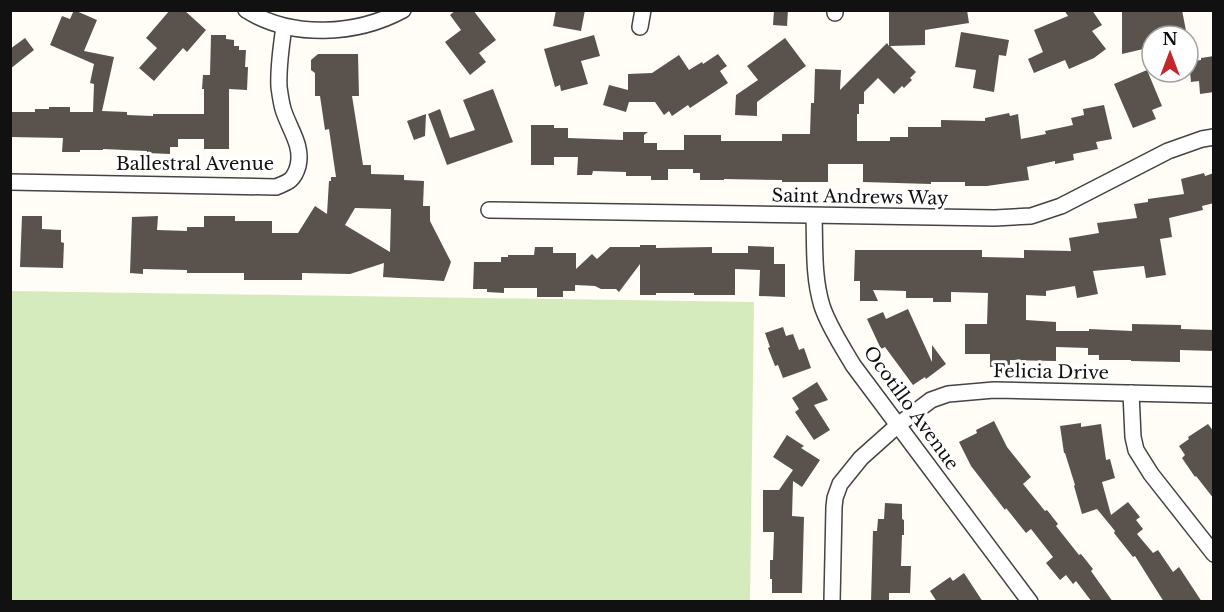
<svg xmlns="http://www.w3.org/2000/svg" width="1224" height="612" font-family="'Libre Baskerville',serif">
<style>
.green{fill:#d5ebbd}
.building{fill:#5a524d;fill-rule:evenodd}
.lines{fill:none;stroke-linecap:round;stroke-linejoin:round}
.street-casing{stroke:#444;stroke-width:18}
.street{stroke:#fff;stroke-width:15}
.labels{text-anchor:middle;stroke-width:6;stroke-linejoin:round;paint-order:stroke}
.street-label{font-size:18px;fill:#111;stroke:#fff}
</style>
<rect width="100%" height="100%" fill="#fffdf5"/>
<path class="green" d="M11,291L754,302L750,601H11Z"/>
<g class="building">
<path d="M74,10L97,20L84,51L114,57L102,111L127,112V115L153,116V114H204V89H202L203,75H210L211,35H226V39L234,40V46H239V50H246L245,67H248L247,90L229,89V149H204V139H178V147H170V154L147,153V151L103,149V150H80V152H62L63,138L10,137V112H35V109H49V107H70V112H93L94,84L90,83L94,64L50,45L62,16L70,19Z"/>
<path d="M170,10H184L206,30L187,52L183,48L154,81L139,68L157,48L146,38Z"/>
<path d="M456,10H473L496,40L479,53L486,62L470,75L445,42L461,30L450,15Z"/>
<path d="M556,10H585L581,31L553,26Z"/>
<path d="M774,10H788L787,26L773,25Z"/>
<path d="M889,10H967L969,23L925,30V45L890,46L916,72L910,78L912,80L904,88L902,86L894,94L878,78L864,92V104H859V114H857V141H890V137H908V127H941V120L985,121V118L1009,113L1010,116L1018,114L1021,139L1046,134L1045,131L1073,125L1071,118L1084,115L1083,109L1104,105L1112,139L1096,142L1098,149L1073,154L1074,160L1055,164V161L1027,167L1029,180L987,186H965V182H931V184L863,182V164H828V182H782V180L724,179V180H700V173H693V169H668V180H651V176H626V172L593,171L592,175H577L578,157H554V165H531V125H554V128H568V138L623,140V132H648L644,135V143H657V150H684V135H721V141H782V134H810L811,103H814L815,69L841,70L840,90L887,43L889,46Z"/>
<path d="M1064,10H1092L1102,25L1092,31L1106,49L1094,58L1069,69L1065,60L1034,73L1028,59L1043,52L1034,30L1068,16Z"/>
<path d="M1122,10H1182L1187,36H1152V47L1122,54Z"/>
<path d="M961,32L1009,40L1006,56L999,55L994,92L973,88L976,70L955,67Z"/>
<path d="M594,35L600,56L581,61L588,84L561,91L560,85L555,87L544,49Z"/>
<path d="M25,38L34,50L10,69V49Z"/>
<path d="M785,38L806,66L757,102V116L735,115L736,95L758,80L747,66Z"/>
<path d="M318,54H358L359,96H352L363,165H371V174L404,175V180L424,181L423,206H430V221L451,262L444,281L383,277L384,263L350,274L302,273V280H244V273H187V270L143,269V274L130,273L132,217L158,216L157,230L187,231V227H204V216H235V221H272V233H298L315,206L327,214L329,181H331V177H336L329,129L325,130L320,96H315V73L311,70V60ZM355,208L391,209L390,252L345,225Z"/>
<path d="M718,54L727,66L720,71L728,83L690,108L688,105L672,116L669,111L664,115L655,102H629L626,112L603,105L609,85L628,90V74L652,73L679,55L689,70L702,62L703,64Z"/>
<path d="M1214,56V92L1200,94L1199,81L1191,82L1189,62L1201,60V58Z"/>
<path d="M1147,70L1162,106L1152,110L1156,119L1133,128L1114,84Z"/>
<path d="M493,89L513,142L447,165L428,114L440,109L450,138L475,130L463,100Z"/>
<path d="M426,114L425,136L414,140L407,121Z"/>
<path d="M1204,173L1205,176L1214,173V203L1202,206L1203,210L1169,218L1172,237L1160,239L1166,275L1146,278L1144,266L1093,271L1098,294L1077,298L1075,286L1046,291V296L1026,295V320L1056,322V331H1089V329L1132,331V324L1181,325V329L1214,330V351L1180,350V362L1131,361V360H1099V355H1088V348L1056,347V361L1010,360V367H990V354H965V324H987L988,293L951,292V302H933V298H906V291L873,290L878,301H860V281H854L855,250H982V257L1024,258V250L1071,251L1069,238L1099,233L1097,223L1137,218L1134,204L1148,202V199L1184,194L1181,179Z"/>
<path d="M22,216H42V229L61,230V242L64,243L63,268L20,267Z"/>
<path d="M640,245H656V248L712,247V253H748V246L774,247V264H785V297L759,296L760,270L735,269V295H694V293H656V295H640V264L619,292L616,289H601L595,286L575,285V291H563V297H537V288H504V293L487,292V289H473L474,262H501V257H508V255H534L535,247H553V253H576V269L592,254L597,259L610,247H640Z"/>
<path d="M908,309L932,362V345L946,364L926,379L925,377L913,385L885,347L881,349L867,319L883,312L886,319Z"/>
<path d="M783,327L786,336L793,334L799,350L804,348L811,368L783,378L778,365L775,366L768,348L770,347L765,333Z"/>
<path d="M817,382L828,400L814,405L830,430L814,440L795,412L799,409L792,398Z"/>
<path d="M994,421L1007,447L1031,477L1023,484L1045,511L1047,510L1058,524L1056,526L1079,555L1081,554L1093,569L1091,571L1113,602H1092L1076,581L1073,584L1066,575L1060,580L1046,563L1053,557L1031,529L1026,533L1006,508L1005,510L971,466L959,442L977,433L976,430Z"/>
<path d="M1081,423V427L1101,424L1106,460L1110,459L1115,478L1102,482L1111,515L1128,502L1140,517L1136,520L1143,529L1137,534L1153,553L1158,550L1173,572L1179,567L1202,602H1164L1135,556L1133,557L1114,533L1115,531L1097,509L1082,514L1074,486L1075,485L1065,453H1064L1060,426Z"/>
<path d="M1208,424L1214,432V499L1196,476L1195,477L1182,458L1185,455L1179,446L1189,439L1188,437Z"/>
<path d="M787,435L804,446L801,448L820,460L802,487L793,481L792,516L804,517L802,593H772V579H770V560H773L774,532H763V490H779L793,470L773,457Z"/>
<path d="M885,503L902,504V519L904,520V535H902L901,566H911L910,593H889V602H871L873,531H877L878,519H884Z"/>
<path d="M964,573L983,602H937L930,591L950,577L953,581Z"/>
</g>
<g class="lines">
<g class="street-casing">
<g id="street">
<path d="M246,10C292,39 357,35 403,10"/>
<path d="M835,10V13"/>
<path d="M640,27L643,10"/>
<path d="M10,182L276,187C289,182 294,180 298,166C303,145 289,129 283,109C281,102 280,94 279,87C278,67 281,47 284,27"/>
<path d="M489,210L995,218L1031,216L1061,206L1168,151L1202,139L1214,137"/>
<path d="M814,216C815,245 813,277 822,306C829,327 842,346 853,365L1030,602"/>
<path d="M1131,393L1133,437L1136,450L1151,474L1214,554"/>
<path d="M832,602L834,507L835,498L840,484L861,458L898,425L931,400L948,394L994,390L1214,395"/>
</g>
</g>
<use href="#street" class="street"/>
</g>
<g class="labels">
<g class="street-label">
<text x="195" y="170">Ballestral Avenue</text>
<text transform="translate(860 197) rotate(1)" y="6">Saint Andrews Way</text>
<text transform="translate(1051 372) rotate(1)" y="6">Felicia Drive</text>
<text transform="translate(911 408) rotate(54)" y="6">Ocotillo Avenue</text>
</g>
</g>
<rect width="1224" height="612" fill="none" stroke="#111111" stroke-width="24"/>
<g transform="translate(1170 54)"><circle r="28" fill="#ffffff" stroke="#a0a0a0" stroke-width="1.5"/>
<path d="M0-4.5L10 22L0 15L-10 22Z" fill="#c4262e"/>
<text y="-9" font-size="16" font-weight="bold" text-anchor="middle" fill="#111111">N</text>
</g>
</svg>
